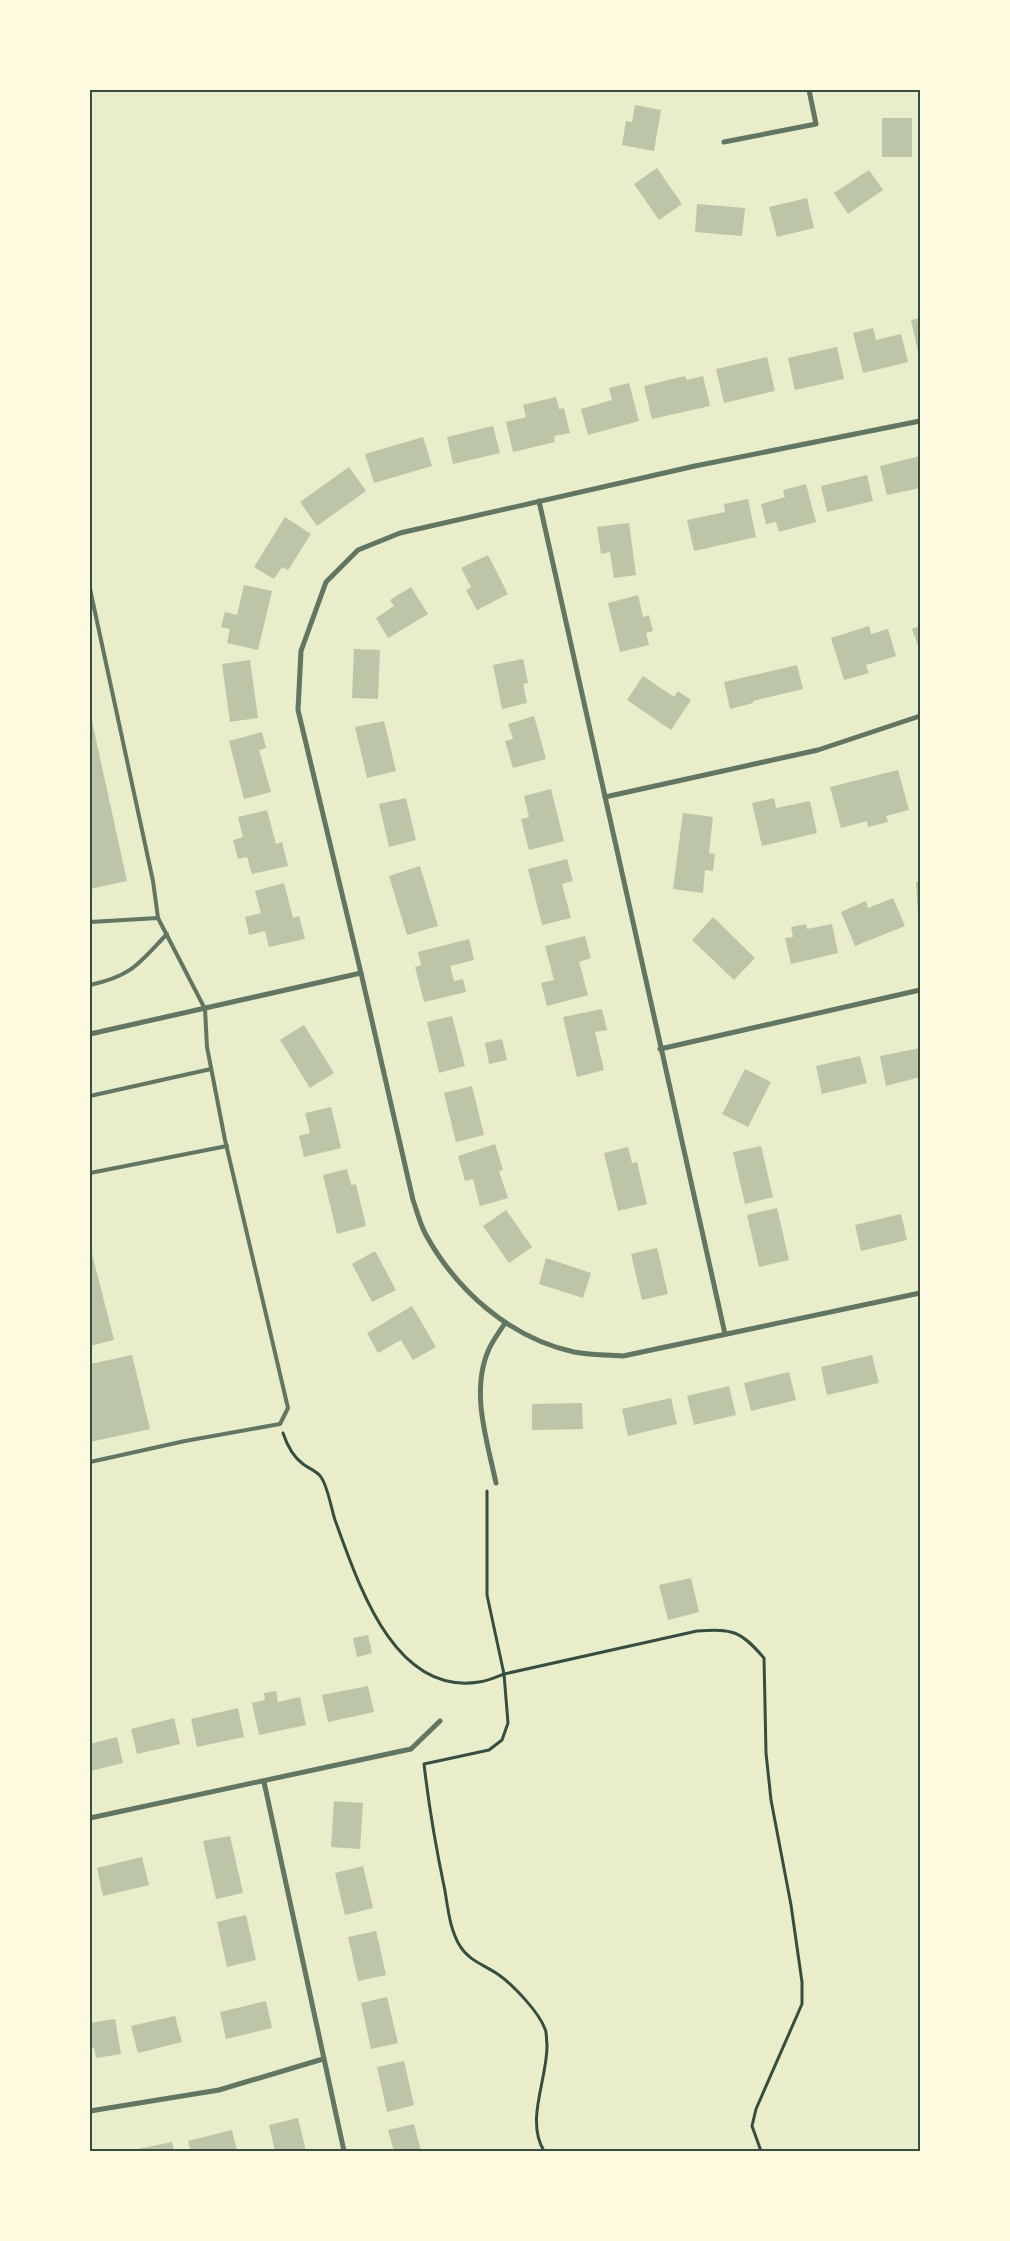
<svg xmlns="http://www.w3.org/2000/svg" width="1010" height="2241" font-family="'Open Sans',sans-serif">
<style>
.building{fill:#bcc5a7}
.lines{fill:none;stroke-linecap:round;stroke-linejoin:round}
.path{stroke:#344e41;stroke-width:3}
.service{stroke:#617663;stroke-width:4}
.minor{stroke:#617663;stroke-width:5}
.neatline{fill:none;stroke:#344e41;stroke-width:2}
</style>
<rect width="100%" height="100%" fill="#e9edc9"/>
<g class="building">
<path d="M635,105L661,110L654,151L622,145L626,121L632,122Z"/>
<rect x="882" y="118" width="30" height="39"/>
<path d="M657,168L682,204L659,220L634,184Z"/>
<path d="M869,170L883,190L848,214L834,193Z"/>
<path d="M807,198L814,228L777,237L769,207Z"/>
<path d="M697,204L745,208L742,236L695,232Z"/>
<path d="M920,318V356H919L911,320Z"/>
<path d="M873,328L876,340L901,334L908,362L863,373L853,333Z"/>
<path d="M837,347L844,379L795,390L788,358Z"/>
<path d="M767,357L775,391L724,403L716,369Z"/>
<path d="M685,376L687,380L703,376L710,406L652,419L644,386Z"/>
<path d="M629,383L639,421L588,435L581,409L612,400L609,388Z"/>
<path d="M556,397L559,409L564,408L570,433L554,436L555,442L513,452L506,422L526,417L523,405Z"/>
<path d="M493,426L500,453L453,464L447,437Z"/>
<path d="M423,437L432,466L374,483L365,454Z"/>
<path d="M920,456V488L887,495L880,466Z"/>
<path d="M349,467L366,491L317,526L300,502Z"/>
<path d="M867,475L873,501L827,512L821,486Z"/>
<path d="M806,484L816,522L779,532L776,522L766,524L761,504L785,497L783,490Z"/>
<path d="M748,499L756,537L694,551L687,520L725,512L724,504Z"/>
<path d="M285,517L311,534L288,570L282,567L274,579L254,567Z"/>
<path d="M629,523L636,575L614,578L610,552L601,554L597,527Z"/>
<path d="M488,555L508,594L477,610L466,590L471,587L461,568Z"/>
<path d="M244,585L272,591L258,650L227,643L230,629L221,627L225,612L237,615Z"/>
<path d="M411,587L428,614L388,638L376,618L394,606L390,600Z"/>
<path d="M638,595L643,617L649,615L653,631L646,633L649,645L620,652L608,603Z"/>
<path d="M869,626L871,634L888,629L896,656L866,665L869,673L844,680L831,638Z"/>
<path d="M920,626V652L912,629Z"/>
<path d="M354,649L380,650L378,699L352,698Z"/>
<path d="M523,659L528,683L523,684L527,703L502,709L493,665Z"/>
<path d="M250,660L258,718L230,722L222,664Z"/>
<path d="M797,665L803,689L753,701V703L730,709L724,682Z"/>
<path d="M643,676L674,697L678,691L691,700L671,730L627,700Z"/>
<path d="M534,716L546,759L513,768L505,741L513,739L508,724Z"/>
<path d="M91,717L127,881L90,889V718Z"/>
<path d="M384,721L396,771L367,778L355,727Z"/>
<path d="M262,732L266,748L259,750L271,792L244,799L229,741Z"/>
<path d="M898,770L909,810L886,816L888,822L868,827L867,821L841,828L830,787Z"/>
<path d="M551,789L564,841L529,850L521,819L529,817L524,796Z"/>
<path d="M406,798L416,840L389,847L379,804Z"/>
<path d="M774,798L776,808L810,801L817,833L762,846L752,803Z"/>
<path d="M267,810L276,844L282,842L288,866L252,874L247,857L238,859L233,840L243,837L238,817Z"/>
<path d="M683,813L713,817L709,853L715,854L713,871L705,870L703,893L673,889Z"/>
<path d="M567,859L573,881L562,884L571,918L542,925L528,869Z"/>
<path d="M420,866L438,926L407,935L389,876Z"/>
<path d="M916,882H920V914H918Z"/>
<path d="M284,883L293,918L299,916L305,939L269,947L265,931L249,935L245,917L261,913L255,891Z"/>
<path d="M893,898L905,926L855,946L841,912L866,901L868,908Z"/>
<path d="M713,917L755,958L734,980L692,940Z"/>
<path d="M806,924L807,929L832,924L838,953L791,964L785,938L793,937L791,927Z"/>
<path d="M585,936L591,958L579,962L588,995L547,1006L541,983L554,980L545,946Z"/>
<path d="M469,939L474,960L450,966L454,981L463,979L466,992L424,1002L415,967L421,965L418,952Z"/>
<path d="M602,1009L607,1030L595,1032L604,1070L577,1077L563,1017Z"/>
<path d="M452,1016L465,1066L439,1073L427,1022Z"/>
<path d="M304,1025L334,1073L310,1088L280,1040Z"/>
<path d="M502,1039L507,1060L489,1064L485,1043Z"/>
<path d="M920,1048V1077L886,1086L880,1056Z"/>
<path d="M860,1056L867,1083L822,1094L816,1066Z"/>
<path d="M745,1069L771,1082L748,1127L722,1114Z"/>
<path d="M472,1086L484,1135L456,1142L444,1093Z"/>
<path d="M331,1107L341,1148L304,1157L299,1136L310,1133L305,1113Z"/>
<path d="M495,1144L503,1170L499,1171L508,1198L480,1206L473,1179L465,1181L458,1156Z"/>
<path d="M761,1146L773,1197L745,1204L733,1152Z"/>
<path d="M628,1147L632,1163L637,1162L647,1204L618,1211L604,1153Z"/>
<path d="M347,1169L351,1185L356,1184L366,1226L337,1234L323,1175Z"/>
<path d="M777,1208L789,1260L759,1267L747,1215Z"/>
<path d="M506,1210L532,1247L509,1263L483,1226Z"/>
<path d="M901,1214L907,1240L861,1251L855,1225Z"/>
<path d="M90,1246L114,1340L90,1346Z"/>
<path d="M657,1248L668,1294L642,1300L631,1254Z"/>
<path d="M375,1251L396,1290L372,1302L352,1264Z"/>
<path d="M546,1258L591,1273L583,1298L539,1284Z"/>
<path d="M412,1306L436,1347L413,1360L401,1340L378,1353L367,1333Z"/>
<path d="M132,1355L150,1429L90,1442V1364Z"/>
<path d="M872,1355L879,1383L827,1395L821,1367Z"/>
<path d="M789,1372L796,1400L751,1411L744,1383Z"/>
<path d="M729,1386L736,1415L694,1425L687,1396Z"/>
<path d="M671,1398L677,1424L628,1436L622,1409Z"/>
<path d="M582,1403L583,1429L532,1430V1404Z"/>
<path d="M691,1578L699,1612L668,1620L659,1585Z"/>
<path d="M368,1635L372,1653L357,1657L353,1638Z"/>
<path d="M368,1686L374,1712L328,1722L322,1695Z"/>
<path d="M276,1691L278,1702L300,1697L306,1725L259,1735L252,1703L265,1700L264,1693Z"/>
<path d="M238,1708L244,1737L197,1747L191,1719Z"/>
<path d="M174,1718L180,1744L137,1754L131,1729Z"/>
<path d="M117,1737L123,1763L90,1771V1744Z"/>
<path d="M334,1801L363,1803L360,1849L331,1847Z"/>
<path d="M230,1836L243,1893L216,1899L203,1841Z"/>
<path d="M142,1857L149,1885L103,1896L97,1868Z"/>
<path d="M363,1866L373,1908L345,1915L335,1873Z"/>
<path d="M246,1915L256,1960L227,1967L217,1922Z"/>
<path d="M376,1931L386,1975L358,1981L348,1937Z"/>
<path d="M387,1997L398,2043L371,2049L361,2003Z"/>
<path d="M266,2001L272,2028L226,2039L220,2012Z"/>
<path d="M175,2016L182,2042L138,2053L131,2026Z"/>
<path d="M115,2019L121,2054L96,2058L94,2048H90V2023Z"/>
<path d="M404,2061L414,2105L387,2112L377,2067Z"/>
<path d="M298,2118L306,2151H275L269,2125Z"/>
<path d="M414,2124L421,2151H394L388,2130Z"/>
<path d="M232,2130L237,2151H191L188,2141Z"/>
<path d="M172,2142L174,2151H133V2150Z"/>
</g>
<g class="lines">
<g class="path">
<path d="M283,1433C287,1445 292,1456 303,1464C308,1468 317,1471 321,1477C328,1487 331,1508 335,1520C358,1582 393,1696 479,1682C487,1681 496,1677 504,1674L697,1631C733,1629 740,1630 764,1658L766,1753L771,1800L791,1905L802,1982V2004L756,2109L752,2126L761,2151"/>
<path d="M487,1491V1595L504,1674L508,1723L502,1740L489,1750L424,1764C429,1808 436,1848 445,1891C448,1909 450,1930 460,1946C469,1961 485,1965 499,1975C513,1985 539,2012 545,2029C547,2033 546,2039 547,2044C548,2078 525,2120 544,2151"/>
</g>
<g class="service">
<path d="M90,589L153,881L158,918"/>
<path d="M90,922L158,918L205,1009L207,1047L225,1140L288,1408L280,1424L185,1441L90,1462"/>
<path d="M90,985C132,976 138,964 167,934"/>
<path d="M90,1096L211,1069"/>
<path d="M90,1173L227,1146"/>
</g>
<g class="minor">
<path d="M724,142L816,124L809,90"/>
<path d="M920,421L695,466L400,533L358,550L326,582L301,651L298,710L361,973L413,1200C417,1211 420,1224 426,1235C457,1291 510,1338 574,1352C590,1355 607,1355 623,1356L920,1293"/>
<path d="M539,501L725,1334"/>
<path d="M605,797L818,750L920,716"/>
<path d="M90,1034L361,973"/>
<path d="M660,1049L920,990"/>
<path d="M496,1483C487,1440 470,1391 489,1349C493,1340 500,1331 505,1323"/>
<path d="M264,1782L344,2151"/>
<path d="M90,1818L411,1749L440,1721"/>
<path d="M90,2111L219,2090L323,2059"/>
</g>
</g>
<rect width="1010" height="2241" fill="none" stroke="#fefae0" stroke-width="182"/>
<rect x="91" y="91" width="828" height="2059" class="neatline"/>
</svg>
